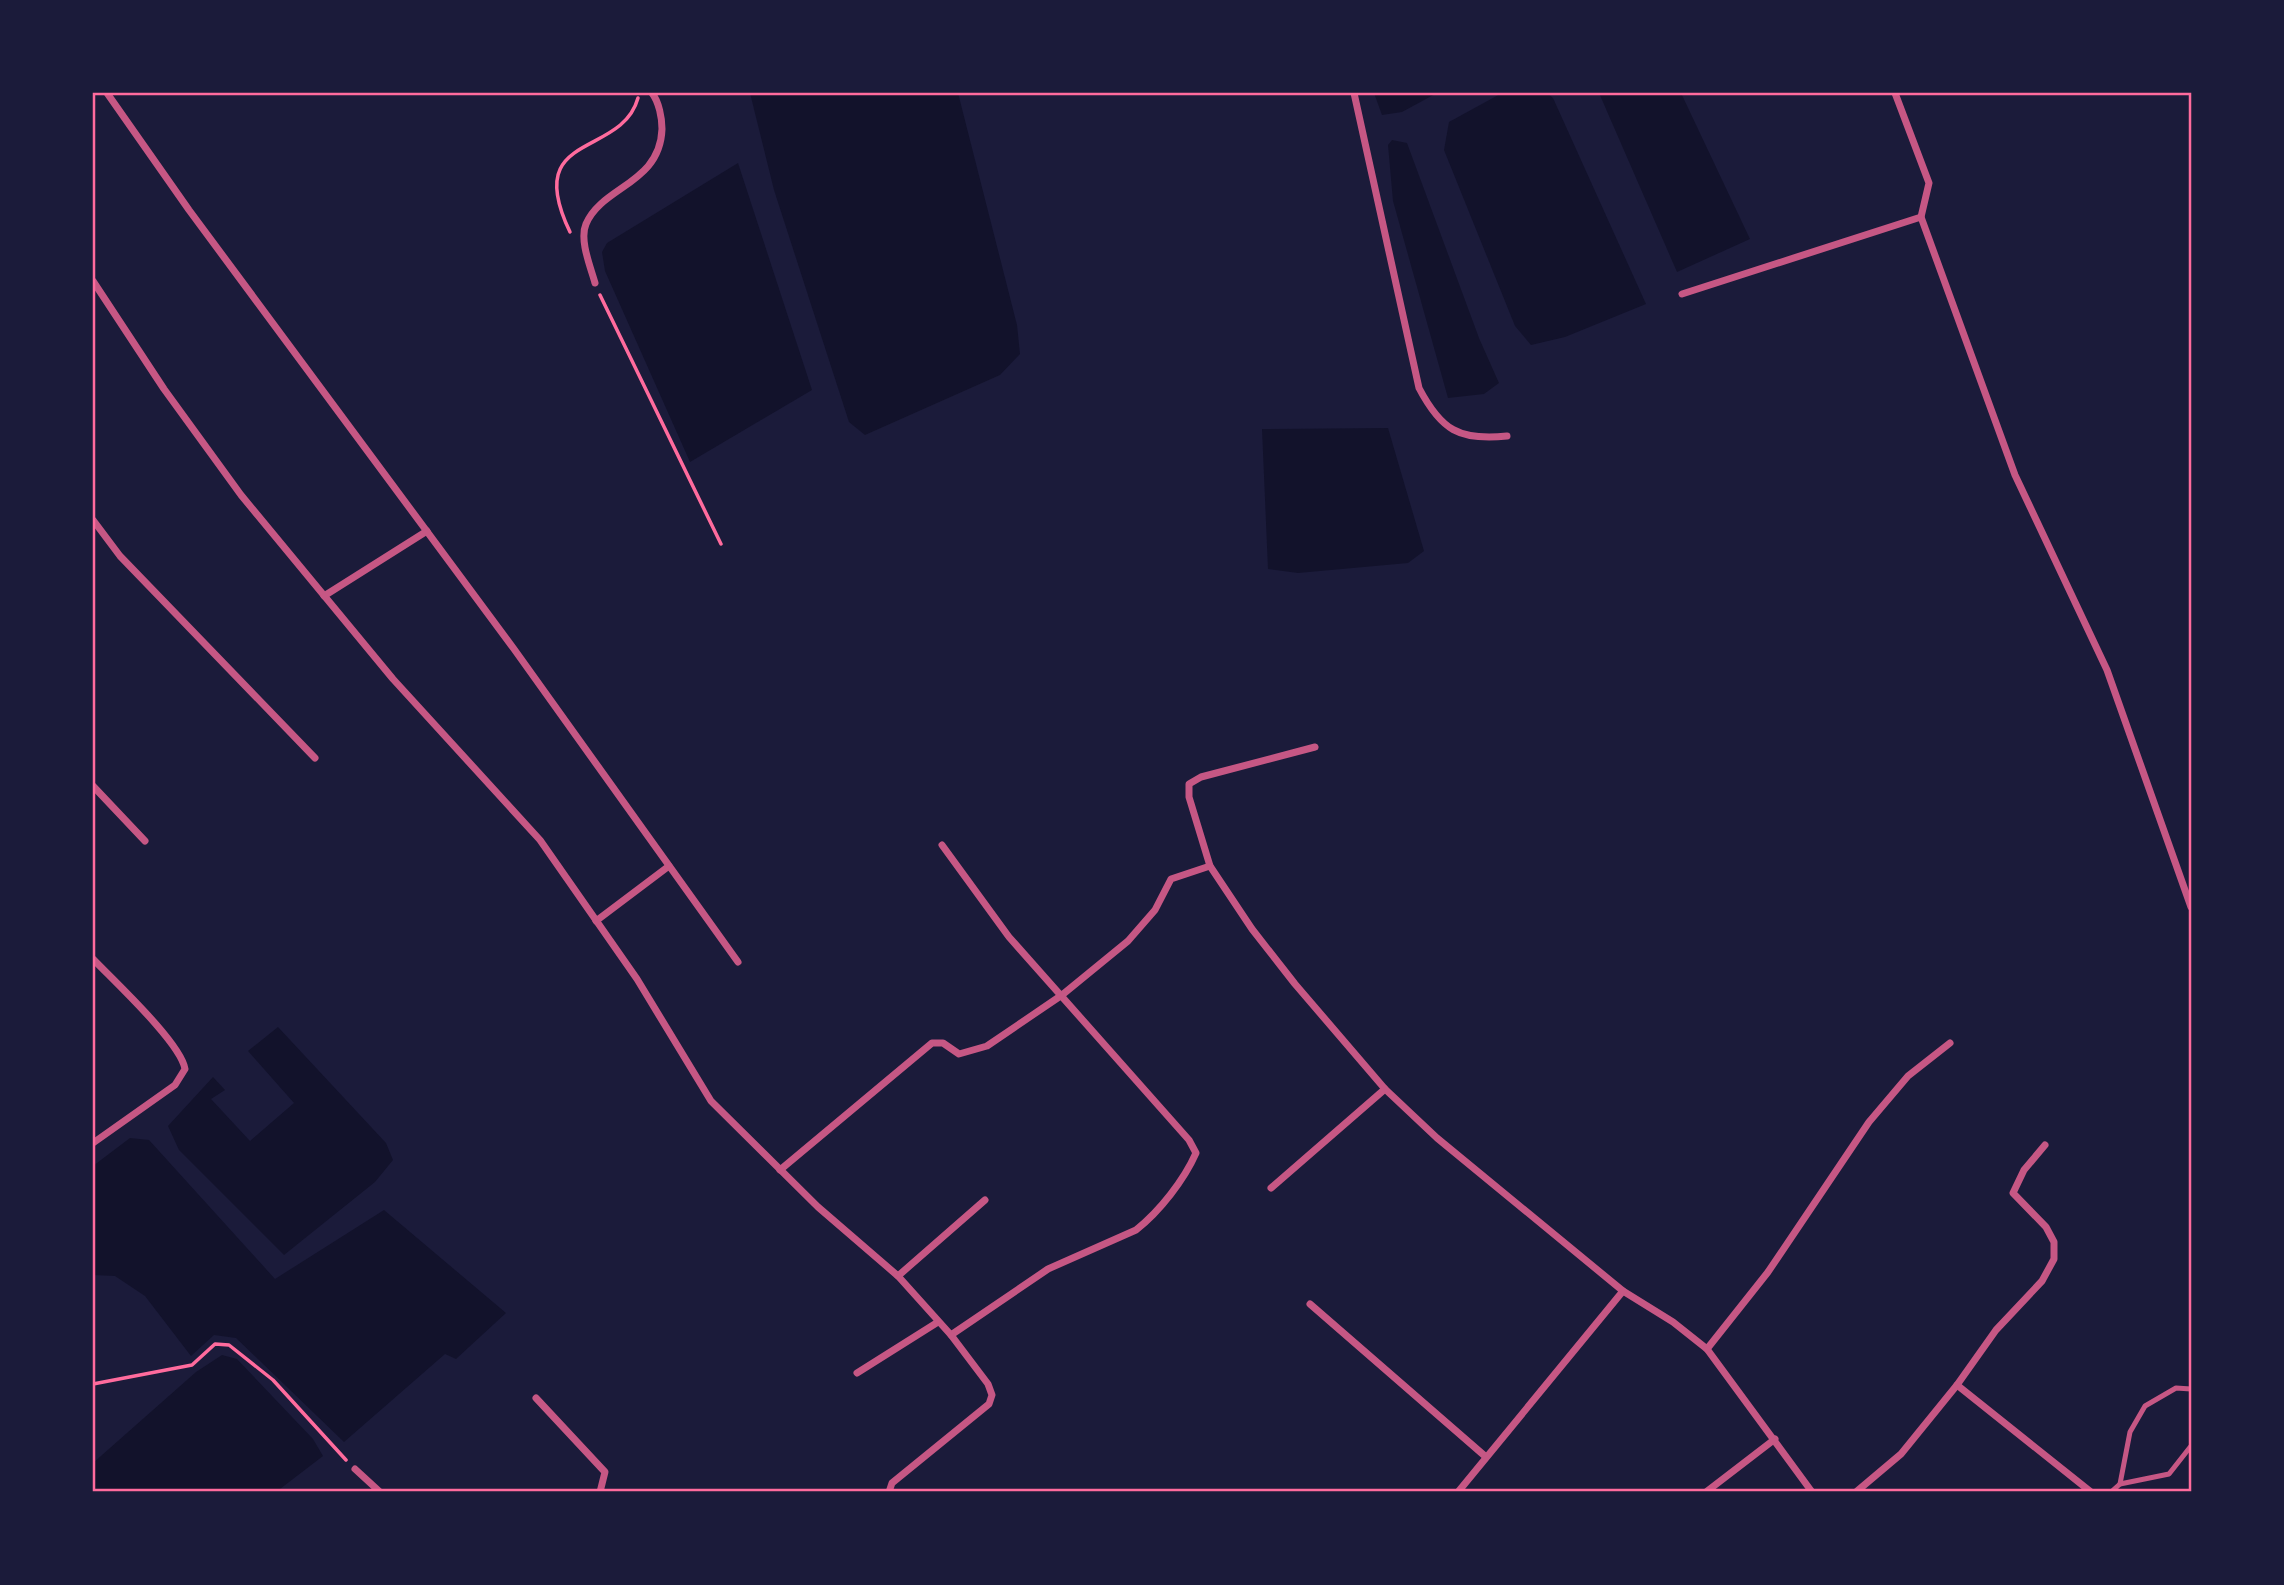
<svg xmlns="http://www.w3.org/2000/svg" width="2284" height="1585" font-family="'Asap Condensed',sans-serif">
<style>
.water{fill:#12122b}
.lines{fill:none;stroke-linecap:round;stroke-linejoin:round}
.path{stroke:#ff6b9d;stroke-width:3.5}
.service{stroke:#c65784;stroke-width:5}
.minor{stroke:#c65784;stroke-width:7}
.neatline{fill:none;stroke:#ff6b9d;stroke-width:2.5}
</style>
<rect width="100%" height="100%" fill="#1b1b3a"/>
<g class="water">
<path d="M750,93H958L1017,325L1020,354L1000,375L865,435L849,422L774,190Z"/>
<path d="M1374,93H1437L1402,112L1382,115Z"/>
<path d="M1502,93H1547L1553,98L1646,304L1565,337L1531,345L1515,326L1444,150L1449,122Z"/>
<path d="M1599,93H1681L1750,239L1677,272Z"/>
<path d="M1392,140L1407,143L1479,338L1499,383L1484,394L1448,398L1393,201L1388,145Z"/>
<path d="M738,163L812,390L690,462L605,271L602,252L607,243Z"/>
<path d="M1388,428L1424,551L1408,563L1298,573L1268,569L1262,429Z"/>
<path d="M278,1027L386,1143L393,1160L375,1182L284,1255L179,1150L168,1126L213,1077L225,1090L211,1099L250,1141L294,1103L248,1051Z"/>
<path d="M130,1138L149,1140L275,1279L384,1210L506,1313L456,1359L445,1354L344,1442L236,1338L214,1335L191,1356L145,1296L115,1276L93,1275V1166Z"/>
<path d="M222,1355L237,1359L313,1439L323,1456L276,1492H93V1463L196,1372Z"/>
</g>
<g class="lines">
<g class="path">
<path d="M570,232C521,130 621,159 638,98"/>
<path d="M600,295L721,544"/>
<path d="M93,1384L192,1365L215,1344L229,1345L273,1380L346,1460"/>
</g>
<g class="service">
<path d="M2120,1484L2130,1432L2145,1406L2176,1388L2191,1389"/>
<path d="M2111,1492L2120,1484L2169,1474L2191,1446"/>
</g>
<g class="minor">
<path d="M107,93L189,210L514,649L738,962"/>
<path d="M1354,93L1419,388C1441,430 1459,441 1507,436"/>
<path d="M1921,217L2015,475L2107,670L2191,907"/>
<path d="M93,281L164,389L241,495L393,679L540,840L637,979L711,1101L818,1207L898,1276L951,1335L988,1384L992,1395L989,1404L892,1483L889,1492"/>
<path d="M595,283C591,268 579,240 586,224C602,186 660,184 662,129C662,118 659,102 652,93"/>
<path d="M1682,294L1921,217L1929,183L1895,93"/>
<path d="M93,520L120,556L315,758"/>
<path d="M324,596L427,531"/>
<path d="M1315,747L1201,777L1189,784V797L1210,866L1252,929L1295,984L1385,1089L1437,1138L1623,1291L1673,1322L1707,1349L1812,1492"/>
<path d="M93,786L145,841"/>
<path d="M942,845L1009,937L1189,1140L1196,1153C1184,1180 1160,1211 1136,1230L1048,1269L951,1335"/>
<path d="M596,921L669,866"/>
<path d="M93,959C114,981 181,1043 185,1069L175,1085L93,1143"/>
<path d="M780,1170L932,1043H943L959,1054L987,1046L1062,995L1128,941L1155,910L1171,879L1210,866"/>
<path d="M1271,1188L1385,1089"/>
<path d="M898,1276L985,1200"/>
<path d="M1310,1304L1486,1457"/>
<path d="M1707,1349L1768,1272L1869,1122L1908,1076L1950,1043"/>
<path d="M857,1373L938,1322"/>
<path d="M1957,1385L2091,1492"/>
<path d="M536,1398L605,1472L600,1492"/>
<path d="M355,1469L380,1492"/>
<path d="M1458,1492L1623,1291"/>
<path d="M1706,1492L1775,1439"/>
<path d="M1856,1492L1901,1454L1957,1385L1996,1330L2042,1281L2054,1259V1242L2046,1227L2013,1193L2024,1170L2045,1145"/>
</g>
</g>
<rect width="2284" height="1585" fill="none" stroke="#1b1b3a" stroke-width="189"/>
<rect x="94" y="94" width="2096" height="1396" class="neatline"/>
</svg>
